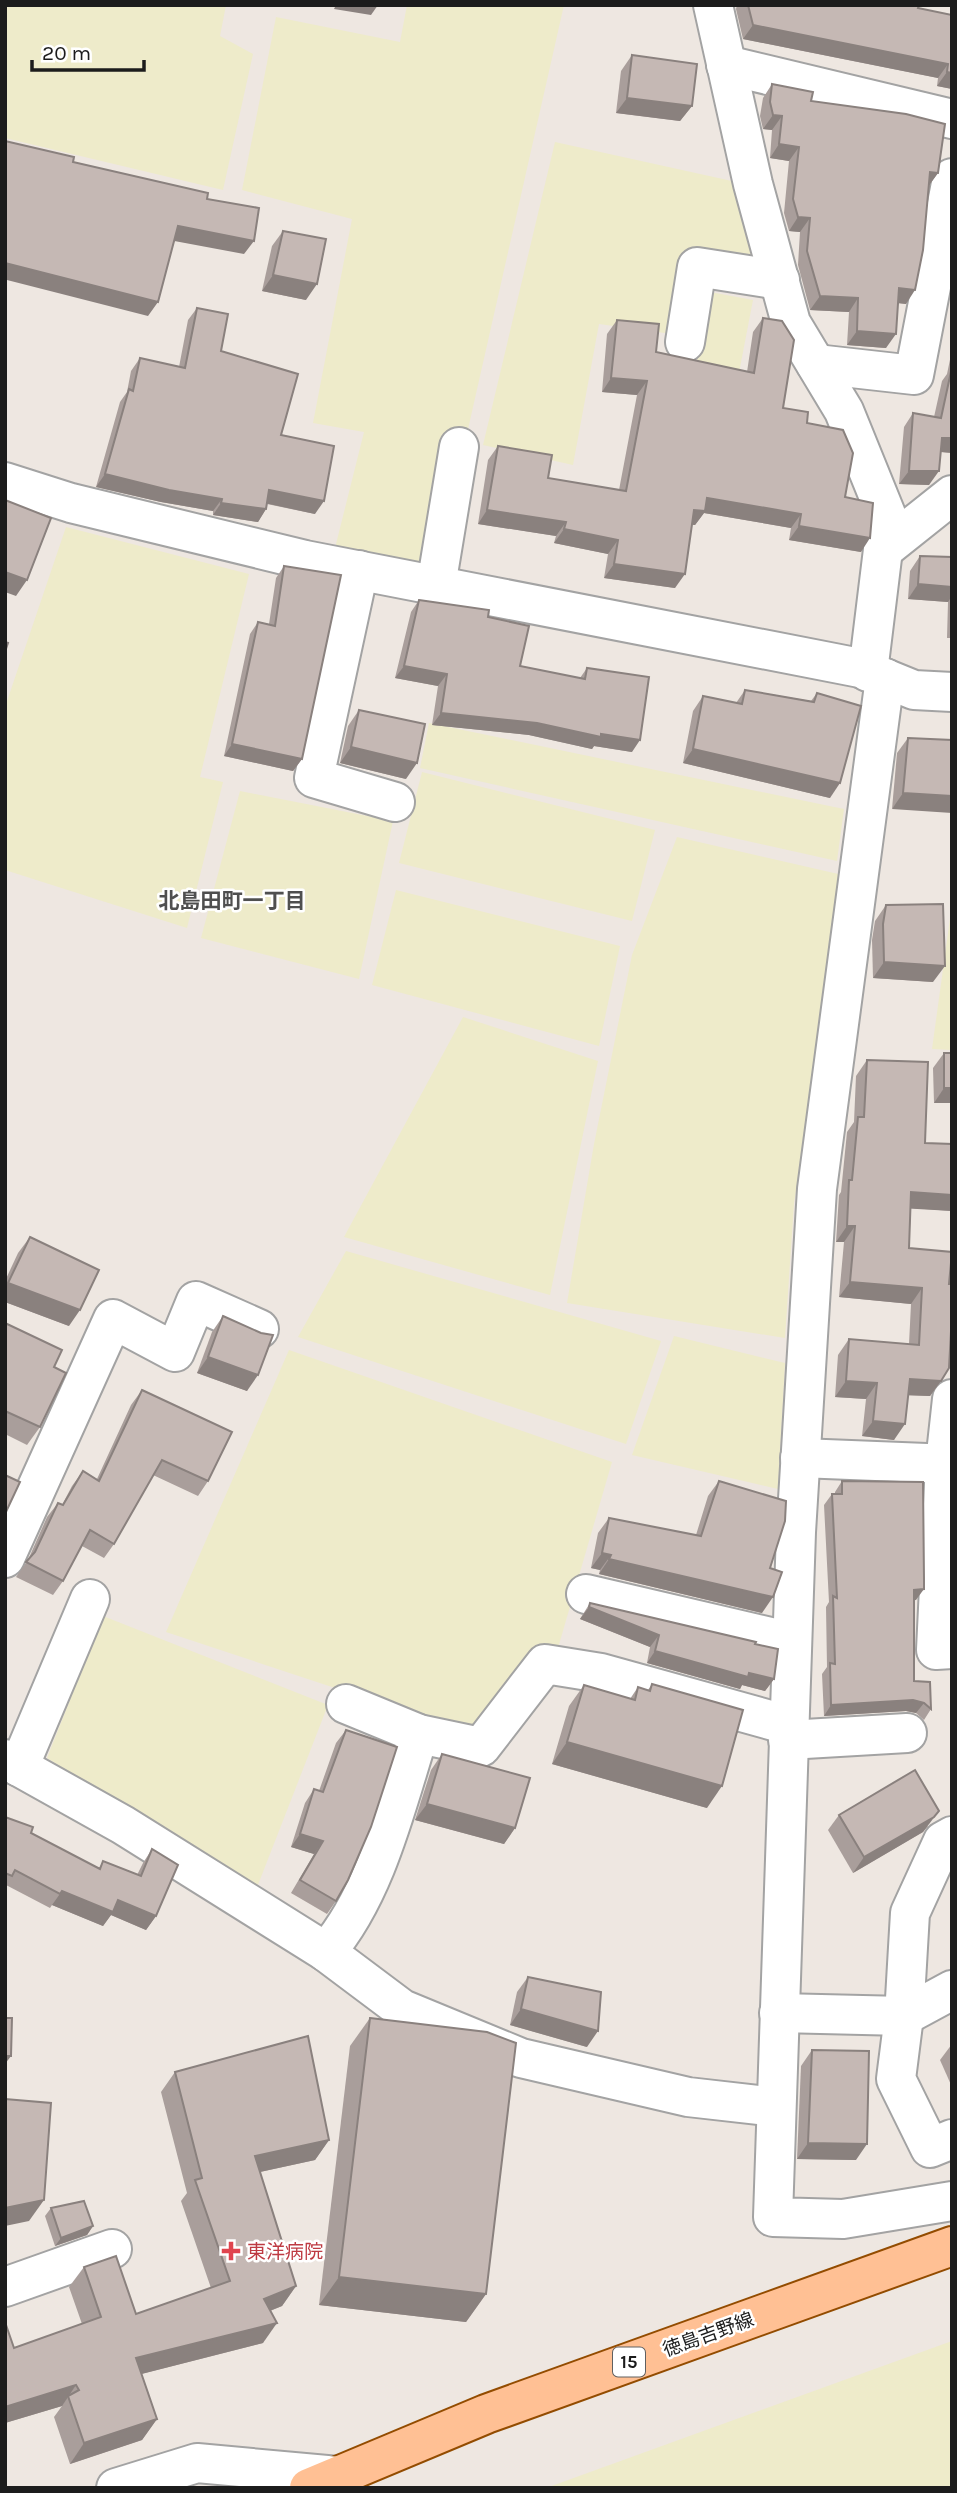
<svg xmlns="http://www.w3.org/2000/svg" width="957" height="2493" font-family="Karla,'Noto Sans JP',sans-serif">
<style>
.farmland{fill:#eeebca}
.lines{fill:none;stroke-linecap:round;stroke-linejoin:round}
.minor-casing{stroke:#a3a3a3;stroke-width:42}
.major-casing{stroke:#934c00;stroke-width:42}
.minor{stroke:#fff;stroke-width:38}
.major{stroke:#ffc094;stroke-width:38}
.wall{fill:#a99e9b}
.shaded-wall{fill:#8a817e}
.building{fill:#c5b8b4;stroke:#8a817e;stroke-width:2}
.health-dot{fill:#e0444e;stroke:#fff;stroke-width:2.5}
.labels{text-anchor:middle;stroke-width:5;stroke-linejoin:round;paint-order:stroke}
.shield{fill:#fff;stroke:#606060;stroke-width:2}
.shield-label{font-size:18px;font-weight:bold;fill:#1c1c1c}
.health-label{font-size:19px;fill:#be3a42;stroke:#fff;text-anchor:start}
.street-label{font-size:19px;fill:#1c1c1c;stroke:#fff}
.neighbourhood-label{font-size:21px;font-weight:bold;fill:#4f4f4f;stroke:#fff}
</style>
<rect width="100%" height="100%" fill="#eee7e1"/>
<g class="farmland">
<path d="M5,5H226L220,36L253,54L223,190L5,138Z"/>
<path d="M407,5H564L466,438L427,572L333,556L364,432L313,423L352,219L242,190L276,17L400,42Z"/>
<path d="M555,142L741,183L763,270L689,258L672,334L599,324L573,465L483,445Z"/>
<path d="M710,292L753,300L738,378L695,370Z"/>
<path d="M66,527L249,574L200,777L223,782L187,928L5,870V707Z"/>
<path d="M429,723L844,809L837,861L420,768Z"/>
<path d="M422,772L655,830L632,921L399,863Z"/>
<path d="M240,791L393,821L359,979L201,938Z"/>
<path d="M677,837L847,876L794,1203L785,1338L567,1303L594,1144L632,955Z"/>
<path d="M396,890L620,946L599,1046L372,985Z"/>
<path d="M952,904V1050L932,1049Z"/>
<path d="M463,1017L598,1061L550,1295L344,1237Z"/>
<path d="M346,1251L661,1341L626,1444L298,1337Z"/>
<path d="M674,1336L785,1363L778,1489L632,1455Z"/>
<path d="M289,1350L612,1462L558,1648L477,1735L166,1632Z"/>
<path d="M103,1616L328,1705L256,1890L47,1758Z"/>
<path d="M952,2341V2488H546Z"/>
</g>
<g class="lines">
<g class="minor-casing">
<g id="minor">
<path d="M713,5L753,184L791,323L844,411L887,517L868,672"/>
<path d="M726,65L952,119"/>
<path d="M685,342L697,267L780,280"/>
<path d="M816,364L914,375L952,178"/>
<path d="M5,482L71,503L305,560L860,668L914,690L952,692"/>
<path d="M883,550L952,495"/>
<path d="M359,570L314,778L395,802"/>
<path d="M436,586L459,447"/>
<path d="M885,678L817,1189L796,1532L773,2217L843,2219L952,2201"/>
<path d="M952,1399L945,1463L936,1650L952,1649"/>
<path d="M800,1458L952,1464"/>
<path d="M5,1558L113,1319L175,1352L196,1301L259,1329"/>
<path d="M586,1594L792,1642"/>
<path d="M346,1704L419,1734L481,1747L545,1664L601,1673L788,1725"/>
<path d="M788,1740L907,1733"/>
<path d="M5,1759L123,1825L326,1952L402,2009L521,2058L688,2097L776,2107"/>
<path d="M19,1767L90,1599"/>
<path d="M952,1836L943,1841L910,1913L904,2016L896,2079L930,2148L952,2139"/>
<path d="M326,1952C376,1894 396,1806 419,1734"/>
<path d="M779,2013L904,2016L952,1990"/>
<path d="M5,2287L112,2249"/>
<path d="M116,2488L197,2463L338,2476"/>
</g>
</g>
<g class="major-casing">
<path id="major" d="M309,2488L486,2414L952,2246"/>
</g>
<use href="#minor" class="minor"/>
<use href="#major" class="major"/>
</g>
<g class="wall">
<path d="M737,5H919L918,8L952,15V89L937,86L938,78L743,39L736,9Z"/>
<path d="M632,55L692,106L680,121L616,113L621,71Z"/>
<path d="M772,84L811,101L938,173L929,185L906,304L898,303L886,348L847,345L849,312L810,310L798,265L800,232L789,231L784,213L789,161L770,158L772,130L763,129L760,116L763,98Z"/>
<path d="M283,231L306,300L262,291L272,246Z"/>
<path d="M197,308L221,351L281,435L315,514L267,504L266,509L258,522L213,515V511L161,502L96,487L120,402L127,392L131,371L140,358L179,367L188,320Z"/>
<path d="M763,318L783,408L807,423L845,497L861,552L789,540L791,528L704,513L695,525H692L675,588L604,578L608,554L554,543L556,536L478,524L488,460L498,446L548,478L619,490L637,395L602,392L607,334L617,320L656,352L747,372L753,332Z"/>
<path d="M952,350V453L940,452L929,485L899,484L904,427L913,413L934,417L942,381L947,374Z"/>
<path d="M920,556L952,557V638H947L948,602L908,599L910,571Z"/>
<path d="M284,566L302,759L293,771L224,756L250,634L258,622L269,624L276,578Z"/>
<path d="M419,600L488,617L520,666L580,678L587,668L632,752L594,746L592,749L529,735L432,725L438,686L395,678L411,612Z"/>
<path d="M745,690L811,701L817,693L830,798L683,763L693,711L703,696L736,703Z"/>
<path d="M359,710L406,779L340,763L348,726Z"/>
<path d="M908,738L952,740L892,809L897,753Z"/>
<path d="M886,905L933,982L873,978L872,940L875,921Z"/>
<path d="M944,1053H952V1103H934L933,1068Z"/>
<path d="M867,1060L925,1143L952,1144V1211L911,1208L909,1248L952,1252L941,1381L930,1396L908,1395L894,1440L862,1436L866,1399L835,1397L838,1355L849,1339L909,1344L911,1304L839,1297L844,1242H836L839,1195L841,1192L847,1132L854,1122L856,1076Z"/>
<path d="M30,1237L69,1326L5,1302V1281L18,1253Z"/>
<path d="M223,1316L261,1333L247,1391L197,1373L212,1332Z"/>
<path d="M5,1323L54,1367L40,1427L27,1445L5,1434Z"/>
<path d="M142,1390L208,1481L198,1496L153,1475L114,1544L104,1558L82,1546L63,1581L53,1595L16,1577L28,1560L47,1517L58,1503L62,1505L72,1486L83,1471L97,1479L131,1405Z"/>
<path d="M719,1481L770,1568L762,1613L599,1574L600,1570L591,1568L598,1533L609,1518L696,1535L708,1496Z"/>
<path d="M842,1481L916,1600H914V1681L931,1709L924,1720L916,1713L906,1711L824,1716L822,1674L827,1667L826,1607L829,1602L824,1505L832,1494H835V1492Z"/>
<path d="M590,1603L755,1644L774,1679L765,1691L742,1685L740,1689L647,1663L650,1647L580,1619Z"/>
<path d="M652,1684L707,1808L552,1764L569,1706L584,1685L630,1699L638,1687L648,1690Z"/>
<path d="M346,1730L336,1901L327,1914L291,1893L314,1854L291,1847L305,1803L314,1789L319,1791L336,1743Z"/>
<path d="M442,1754L515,1828L504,1844L415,1820L431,1770Z"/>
<path d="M839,1815L928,1826L923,1832L853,1873L828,1830Z"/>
<path d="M5,1817L31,1833L99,1868L103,1861L137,1875L143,1863L152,1849L156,1916L146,1930L111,1915L103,1926L52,1905L50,1908L6,1885L5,1886Z"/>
<path d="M528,1977L587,2047L510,2025L517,1992Z"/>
<path d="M370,2018L486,2294L466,2322L319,2305L350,2046Z"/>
<path d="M952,2044V2087L940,2060Z"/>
<path d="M812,2050L856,2160L797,2159L801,2066Z"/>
<path d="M175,2072L329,2140L315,2160L260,2172L296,2286L282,2306L270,2311L263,2343L141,2374L157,2419L142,2440L70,2464L54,2417L62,2406L5,2423V2322L14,2348L82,2324L69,2287L84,2267L136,2314L211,2288L181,2201L187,2193L161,2092Z"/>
<path d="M51,2208L93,2226L87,2235L55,2246L45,2216Z"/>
</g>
<g class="shaded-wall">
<path d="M336,5H378L371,15L334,9Z"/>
<path d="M753,25L948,64L938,78L743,39Z"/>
<path d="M947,72L952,73V89L937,86Z"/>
<path d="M627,98L692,106L680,121L616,113Z"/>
<path d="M773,115L782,116L772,130L763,129Z"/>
<path d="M779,144L799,147L789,161L770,158Z"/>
<path d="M930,172L938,173L928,187Z"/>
<path d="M798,217L810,218L800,232L789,231Z"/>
<path d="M178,226L254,241L244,254L169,240Z"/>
<path d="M5,263L158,302L148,316L7,280H5Z"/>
<path d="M273,275L317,284L306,300L262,291Z"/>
<path d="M899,288L915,290L906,304L889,302Z"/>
<path d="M820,296L858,298L849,312L810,310Z"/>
<path d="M857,331L896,334L886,348L847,345Z"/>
<path d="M611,378L647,381L637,395L602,392Z"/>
<path d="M942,438H952V453L932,451Z"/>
<path d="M909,471H939L929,485L899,484Z"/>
<path d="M105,474L222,499L213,511L161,502L96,487Z"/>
<path d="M269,490L324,501L315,514L260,502Z"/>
<path d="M707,498L801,514L791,528L704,513L695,525L685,524L694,510Z"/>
<path d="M221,503L266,509L258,522L213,515Z"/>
<path d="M487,510L566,522L556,536L478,524Z"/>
<path d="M799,526L870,538L861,552L789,540Z"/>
<path d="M564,529L618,540L608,554L554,543Z"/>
<path d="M614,564L685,574L675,588L604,578Z"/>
<path d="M5,572L27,580L16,596L5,592Z"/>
<path d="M918,584L952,587V596L948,602L908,599Z"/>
<path d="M404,666L447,674L438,686L395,678Z"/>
<path d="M441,713L537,723L640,740L632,752L594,746L592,749L529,735L432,725Z"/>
<path d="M232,744L302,759L293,771L224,756Z"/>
<path d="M351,747L417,763L406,779L340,763Z"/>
<path d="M693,749L840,783L830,798L683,763Z"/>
<path d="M903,793L952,796V813L892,809Z"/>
<path d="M884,962L945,966L933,982L873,978Z"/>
<path d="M944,1088H952V1103H934Z"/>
<path d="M911,1192L952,1195V1211L900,1208Z"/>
<path d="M847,1226H855L844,1242H836Z"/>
<path d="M850,1282L922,1288L911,1304L839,1297Z"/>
<path d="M8,1283L80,1310L69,1326L5,1302V1287Z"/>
<path d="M208,1357L258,1375L247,1391L197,1373Z"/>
<path d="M910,1379L941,1381L930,1396L899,1395Z"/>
<path d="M846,1381L877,1383L866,1399L835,1397Z"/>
<path d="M873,1421L905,1424L894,1440L862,1436Z"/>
<path d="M602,1553L611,1555L600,1570L591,1568Z"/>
<path d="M609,1559L773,1597L762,1613L599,1574Z"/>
<path d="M924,1589L916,1600L907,1601L914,1590Z"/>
<path d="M589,1607L659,1635L650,1647L580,1619Z"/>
<path d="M655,1651L774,1679L765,1691L742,1685L740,1689L647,1663Z"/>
<path d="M913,1700L924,1703L916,1713L906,1711L824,1716L831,1705Z"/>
<path d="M567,1742L722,1786L707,1808L552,1764Z"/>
<path d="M427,1804L515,1828L504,1844L415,1820Z"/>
<path d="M939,1811L923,1832L853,1873L864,1857Z"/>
<path d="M300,1834L323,1841L314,1854L291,1847Z"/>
<path d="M62,1891L118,1900L156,1916L146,1930L111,1915L103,1926L52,1905Z"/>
<path d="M521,2009L598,2031L587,2047L510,2025Z"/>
<path d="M5,2056H11L5,2064Z"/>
<path d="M329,2140L315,2160L241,2176L255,2156Z"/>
<path d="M808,2143L867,2144L856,2160L797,2159Z"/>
<path d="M44,2200L29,2221L5,2226V2208Z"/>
<path d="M93,2226L87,2235L55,2246L61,2238Z"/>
<path d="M339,2277L486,2294L466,2322L319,2305Z"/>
<path d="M296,2286L282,2306L249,2319L264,2299Z"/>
<path d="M277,2323L263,2343L122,2379L136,2358Z"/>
<path d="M76,2385L62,2406L5,2423V2407Z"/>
<path d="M157,2419L142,2440L70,2464L84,2443Z"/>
</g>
<g class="building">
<path d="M748,5H919L918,8L952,15V73L947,72L948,64L753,25Z"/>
<path d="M632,55L697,64L692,106L627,98Z"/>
<path d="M772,84L813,92L811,101L906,114L945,124L938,173L930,172L923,250L915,290L899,288L896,334L857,331L858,298L820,296L807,251L810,218L798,217L793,199L799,147L779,144L782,116L773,115L770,102Z"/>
<path d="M5,141L74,157L73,162L208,193L207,199L259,208L254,241L178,226L158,302L5,263Z"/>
<path d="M283,231L326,239L317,284L273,275Z"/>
<path d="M197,308L228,314L221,351L298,374L281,435L334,446L324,501L269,490L266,509L221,503L222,499L169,490L105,474L129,389L133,391L140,358L185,368Z"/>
<path d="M763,318L782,321L794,340L783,408L808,412L807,423L843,430L853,453L845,497L873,503L870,538L799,526L801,514L707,498L705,511L694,510L685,574L614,564L618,540L564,529L566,522L487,510L498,446L552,455L548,478L626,491L647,381L611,378L617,320L659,324L656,352L754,373Z"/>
<path d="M952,367V438H942L939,471H909L913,413L941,418Z"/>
<path d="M5,500L51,518L27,580L5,572Z"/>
<path d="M920,556L952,557V587L918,584Z"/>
<path d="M284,566L341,575L302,759L232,744L258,622L275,626Z"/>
<path d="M419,600L489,610L488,617L529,626L520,666L585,679L587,668L649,677L640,740L601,734V737L537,723L441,713L447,674L404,666Z"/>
<path d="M5,642L8,643L5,652Z"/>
<path d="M745,690L814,702L817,693L861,706L840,783L693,749L703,696L742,704Z"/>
<path d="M359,710L425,724L417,763L351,747Z"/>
<path d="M908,738L952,740V796L903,793Z"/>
<path d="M943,904L945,966L884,962L883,924L886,905Z"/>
<rect x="944" y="1053" width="8" height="35"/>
<path d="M867,1060L928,1062L925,1143L952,1144V1195L911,1192L909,1248L952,1252L949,1284H952V1313L949,1368L941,1381L910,1379L905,1424L873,1421L877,1383L846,1381L849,1339L919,1345L922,1288L850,1282L855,1226H847L849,1180H852L858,1117H864Z"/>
<path d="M30,1237L99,1270L80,1310L8,1283Z"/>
<path d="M223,1316L261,1333L273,1335L258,1375L208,1357Z"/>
<path d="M5,1323L62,1350L54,1367L66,1373L40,1427L5,1411Z"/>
<path d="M142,1390L232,1432L208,1481L162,1460L114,1544L90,1530L63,1581L26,1562L35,1552L58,1503L63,1505L83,1471L99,1481Z"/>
<path d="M5,1475L20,1482L5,1514Z"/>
<path d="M719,1481L786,1501L785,1521L770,1568L782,1572L773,1597L609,1559L611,1555L602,1553L609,1518L701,1536Z"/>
<path d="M842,1481L923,1482L924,1579V1589L914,1590V1681L930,1682L931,1709L924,1703L913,1700L831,1705L830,1663L835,1664L833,1596L837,1598L832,1494H842Z"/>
<path d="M590,1603L756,1642L755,1644L778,1649L774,1679L749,1673L748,1677L655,1651L659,1635L589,1607Z"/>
<path d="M652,1684L743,1710L722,1786L567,1742L584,1685L635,1700L638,1687L650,1691Z"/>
<path d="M346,1730L397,1747L371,1827L348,1880L336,1901L300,1880L323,1841L300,1834L314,1789L323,1792Z"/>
<path d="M442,1754L530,1778L515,1828L427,1804Z"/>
<path d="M915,1770L939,1811L934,1817L864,1857L839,1815Z"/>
<path d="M5,1817L33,1827L31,1833L100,1869L103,1861L141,1876L152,1849L178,1865L156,1916L118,1900L113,1912L62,1891L60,1894L15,1870L12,1876L5,1873Z"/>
<path d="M528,1977L601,1992L598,2031L521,2009Z"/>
<path d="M5,2018H12L11,2056H5Z"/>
<path d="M370,2018L487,2032L516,2043L486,2294L339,2277Z"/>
<path d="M308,2036L329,2140L255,2156L296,2286L264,2299L277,2323L136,2358L157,2419L84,2443L68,2396L79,2390L76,2385L5,2407V2322L14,2348L101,2317L84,2267L116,2256L136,2314L230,2281L195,2180L202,2178L175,2072Z"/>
<path d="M812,2050L869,2051L867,2144L808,2143Z"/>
<path d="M5,2099L51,2103L44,2200L5,2208Z"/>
<path d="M84,2201L93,2226L61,2238L51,2208Z"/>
</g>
<path class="health-dot" d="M227.5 2240.5h7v7h7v7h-7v7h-7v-7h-7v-7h7z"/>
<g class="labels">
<rect class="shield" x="613" y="2347.5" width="32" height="29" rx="5"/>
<g class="shield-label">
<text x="629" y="2368">15</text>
</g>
<g class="health-label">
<text x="247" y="2258">東洋病院</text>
</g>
<g class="street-label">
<text transform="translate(708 2334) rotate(-20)" y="7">徳島吉野線</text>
</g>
<g class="neighbourhood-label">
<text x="232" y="908">北島田町一丁目</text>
</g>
</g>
<rect width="957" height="2493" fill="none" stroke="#1c1c1c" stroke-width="14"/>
<path d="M32 60v10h112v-10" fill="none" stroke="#1c1c1c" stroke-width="3.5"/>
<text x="42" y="60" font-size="21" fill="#1c1c1c" stroke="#ffffff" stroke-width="5" paint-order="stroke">20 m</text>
</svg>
